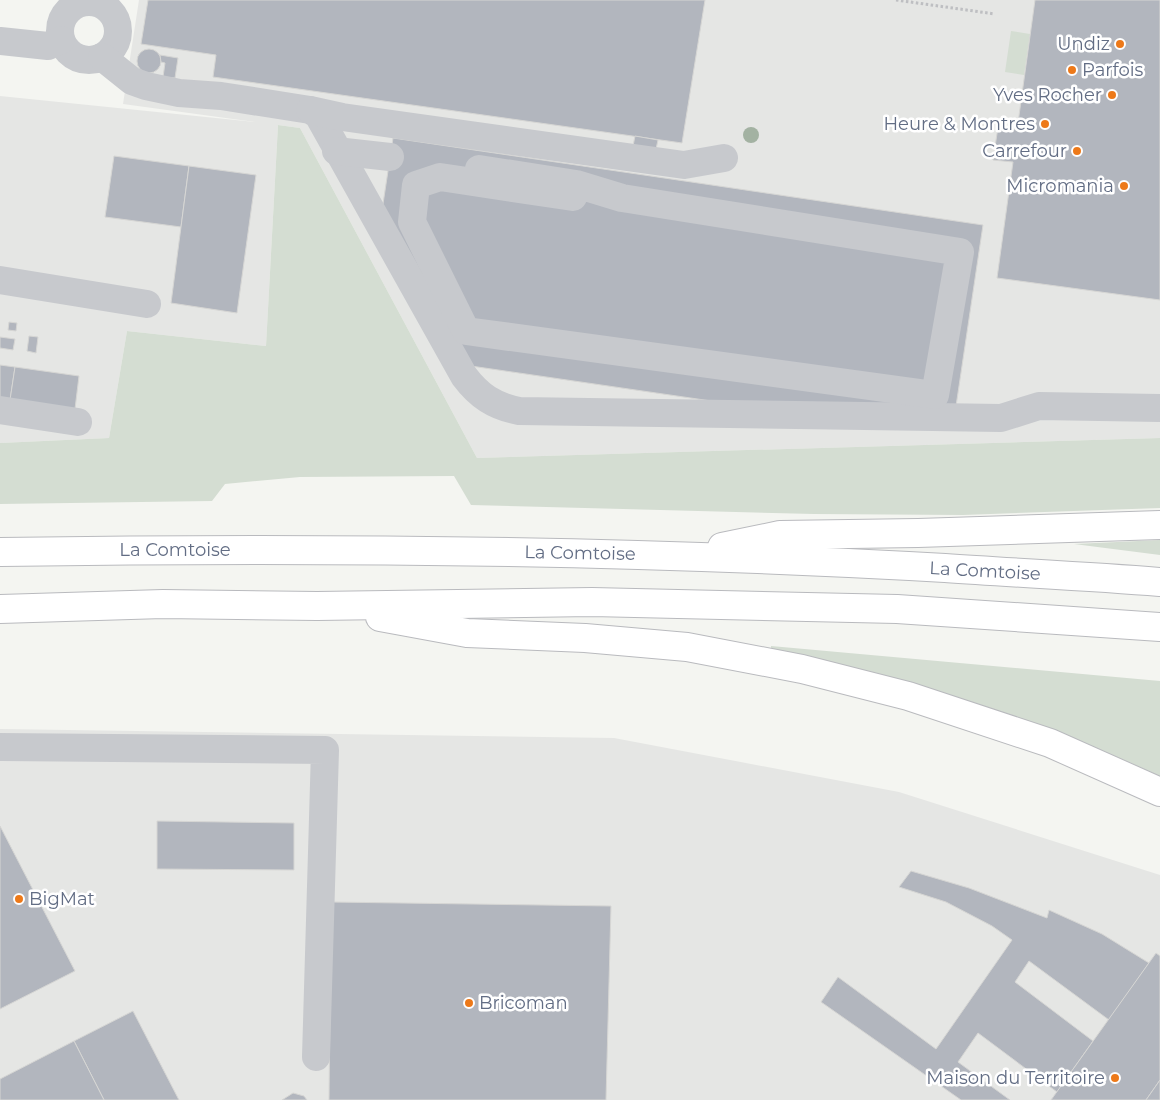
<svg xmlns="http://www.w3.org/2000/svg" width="1160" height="1100" font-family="Montserrat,sans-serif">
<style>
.built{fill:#e5e6e4}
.green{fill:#d4ddd2}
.building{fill:#b2b6be;stroke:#d6d6d4}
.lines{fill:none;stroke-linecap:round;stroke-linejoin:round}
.highway-casing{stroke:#b9babe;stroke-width:30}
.path{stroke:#bebfc2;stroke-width:3;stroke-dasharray:2.5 2.5;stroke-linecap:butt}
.minor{stroke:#c7c9cd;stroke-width:28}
.highway{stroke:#fff;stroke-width:28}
.tree{fill:#a3b2a2}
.poi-dot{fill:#ed7919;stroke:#fff;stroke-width:2}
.labels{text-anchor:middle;stroke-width:5;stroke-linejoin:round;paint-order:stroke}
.poi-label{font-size:18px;fill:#626d84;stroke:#fff;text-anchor:end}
.street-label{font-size:18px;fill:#626d84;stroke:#fff}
</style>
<rect width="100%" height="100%" fill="#f4f5f1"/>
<g class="built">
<path d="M139,0H1160V438L477,458L300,128L278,125L266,346L127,331L109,438L0,443V96L255,122L123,104Z"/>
<path d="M0,729L614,738L899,792L1160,875V1100H0Z"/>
</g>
<g class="green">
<path d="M1011,31L1030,34L1024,75L1005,72Z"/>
<path d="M278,125L300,128L477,458L1160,438V508L963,515L814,514L471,505L454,476L300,477L225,484L212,501L0,504V443L109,438L127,331L266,346Z"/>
<path d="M1160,540V555L1074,544Z"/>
<path d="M771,646L1160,681V776L1058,731L916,684L771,652Z"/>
</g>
<g class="building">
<path d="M148,0H705L682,143L213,77L216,55L141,44Z"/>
<path d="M1035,0H1160V300L997,278L1013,162L993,160L998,127L1017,130Z"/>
<circle cx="149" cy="61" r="12"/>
<path d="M160,55L178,58L175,78L163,77L165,63L161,62Z"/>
<path d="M635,136L658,140L656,149L633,146Z"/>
<path d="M393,138L983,225L955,413L773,410L464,365L381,217Z"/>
<path d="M114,156L189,166L181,227L105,217Z"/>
<path d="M189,166L256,175L237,313L171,303Z"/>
<path d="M9,322L17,323L16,331L8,330Z"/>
<path d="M29,336L38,337L36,353L27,351Z"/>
<path d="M0,337L15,339L13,350L0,348Z"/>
<path d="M0,365L15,367L10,400L0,398Z"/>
<path d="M15,367L79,376L75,409L10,400Z"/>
<path d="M157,821L294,823V870L157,869Z"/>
<path d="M0,826L75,971L0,1009Z"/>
<path d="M911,871L969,888L1047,918L1049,910L1102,934L1149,963L1109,1020L1029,961L1015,982L1093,1041L1057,1092L978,1033L958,1062L1010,1100H961L821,1002L838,977L936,1049L1012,940L992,926L946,902L899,887Z"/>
<path d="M331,902L611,906L606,1100H329Z"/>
<path d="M1156,953L1160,956V1080L1146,1100H1051Z"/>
<path d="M133,1011L179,1100H104L74,1041Z"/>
<path d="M74,1041L104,1100H0V1079Z"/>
<path d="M1160,1080V1100H1146Z"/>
<path d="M293,1093L304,1096L307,1100H282Z"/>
</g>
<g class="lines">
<g class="highway-casing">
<g id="highway">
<path d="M722,547L780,535L918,533L1160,525"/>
<path d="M0,552C315,547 630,550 945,568C1016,573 1088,576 1160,582"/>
<path d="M0,609L163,604L317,606L592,602L897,609L1160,627"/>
<path d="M380,617L467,633L585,638L687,647L802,669L908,696L1050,743L1160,792"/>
</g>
</g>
<path class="path" d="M896,0L995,14"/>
<g class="minor">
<circle cx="89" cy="31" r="29"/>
<path d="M0,41L48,46L61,40"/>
<path d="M102,57L132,81L146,86L179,93L221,96L310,110L318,115L464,376C479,396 494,406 519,411L1001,418L1039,406L1160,408"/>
<path d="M310,110L342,117L684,165L724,158"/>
<path d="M336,151L390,157"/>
<path d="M479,169L576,184L622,198L960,252L935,395L466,331L412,222L416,185L440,177L573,197"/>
<path d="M0,280L147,304"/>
<path d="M0,410L78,422"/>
<path d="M0,747L325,750L316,1057"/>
</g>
<use href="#highway" class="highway"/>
</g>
<circle class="tree" cx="751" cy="135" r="8"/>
<g class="poi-dot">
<circle cx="1120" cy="44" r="5"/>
<circle cx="1072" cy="70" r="5"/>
<circle cx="1112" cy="95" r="5"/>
<circle cx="1045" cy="124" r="5"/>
<circle cx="1077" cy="151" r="5"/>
<circle cx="1124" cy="186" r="5"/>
<circle cx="19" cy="899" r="5"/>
<circle cx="469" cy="1003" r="5"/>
<circle cx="1115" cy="1078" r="5"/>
</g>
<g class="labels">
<g class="poi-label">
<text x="1110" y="50">Undiz</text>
<text x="1082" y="76" text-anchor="start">Parfois</text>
<text x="1102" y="101">Yves Rocher</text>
<text x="1035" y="130">Heure &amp; Montres</text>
<text x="1067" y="157">Carrefour</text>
<text x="1114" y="192">Micromania</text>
<text x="29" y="905" text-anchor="start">BigMat</text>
<text x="479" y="1009" text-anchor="start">Bricoman</text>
<text x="1105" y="1084">Maison du Territoire</text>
</g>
<g class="street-label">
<text x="175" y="556">La Comtoise</text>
<text transform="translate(580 553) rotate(1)" y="6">La Comtoise</text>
<text transform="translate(985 571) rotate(3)" y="6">La Comtoise</text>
</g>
</g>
</svg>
